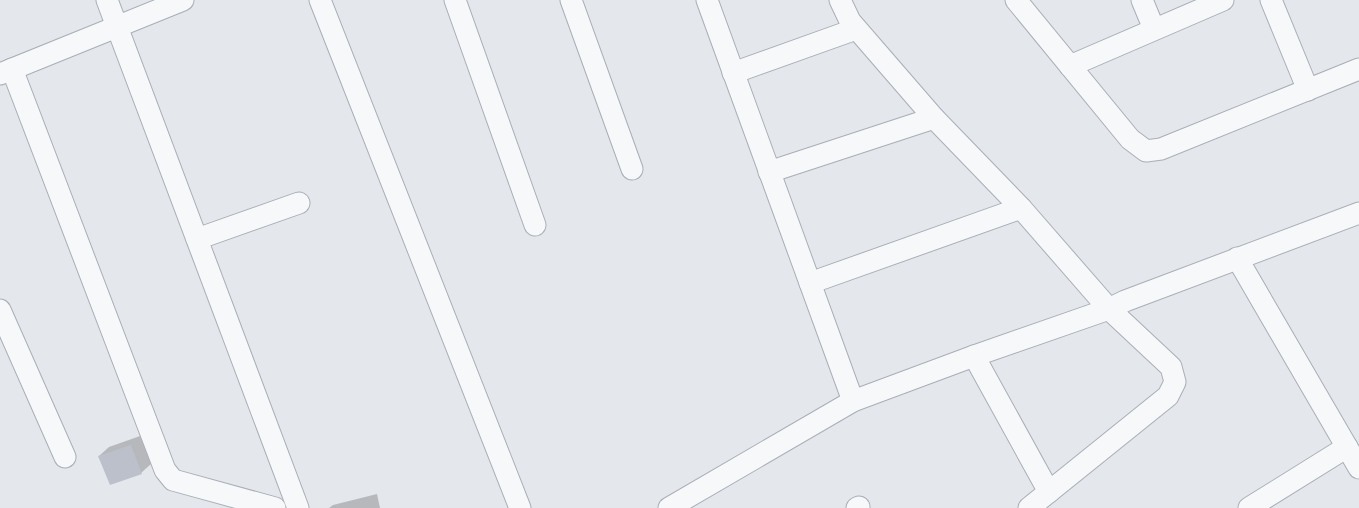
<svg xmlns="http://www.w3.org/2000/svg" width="1359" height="508" font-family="'Work Sans',sans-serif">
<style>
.shadow{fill:#0003}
.building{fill:#bbc0ca}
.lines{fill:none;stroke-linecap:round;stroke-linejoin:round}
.street-casing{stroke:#a9aeb7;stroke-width:23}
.street{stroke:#f7f8fa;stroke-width:21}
</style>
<rect width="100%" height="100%" fill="#e4e7ec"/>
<g class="shadow">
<path d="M140,436L151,464L141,473L99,456L109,447Z"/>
<path d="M377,494L380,508H329L333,505Z"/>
</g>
<path class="building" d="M131,445L142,474L110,485L98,456Z"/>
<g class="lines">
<g class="street-casing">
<g id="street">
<path d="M107,0L298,508"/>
<path d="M320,0L520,508"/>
<path d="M455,0L535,225"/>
<path d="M571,0L632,169"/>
<path d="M707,0L853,401"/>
<path d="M840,0L850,21L934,118L1021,208L1109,309L1171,367L1175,382L1168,396L1029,508"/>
<path d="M1016,0L1130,139L1146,151L1161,149L1359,69"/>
<path d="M1142,0L1154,29"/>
<path d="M1271,0L1308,90"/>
<path d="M1070,66L1223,0"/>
<path d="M12,69L165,470L173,480L275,508"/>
<path d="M733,73L856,29"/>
<path d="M0,74L183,0"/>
<path d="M769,172L934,118"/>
<path d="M197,239L299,203"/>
<path d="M1237,258L1359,468"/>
<path d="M810,283L1021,208"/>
<path d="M0,310L65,457"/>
<path d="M974,356L1049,492"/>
<path d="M669,508L853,401L974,356L1109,309L1125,301L1359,213"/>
<path d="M857,508L859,507"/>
<path d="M1249,508L1347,447"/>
</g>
</g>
<use href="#street" class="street"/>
</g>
</svg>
